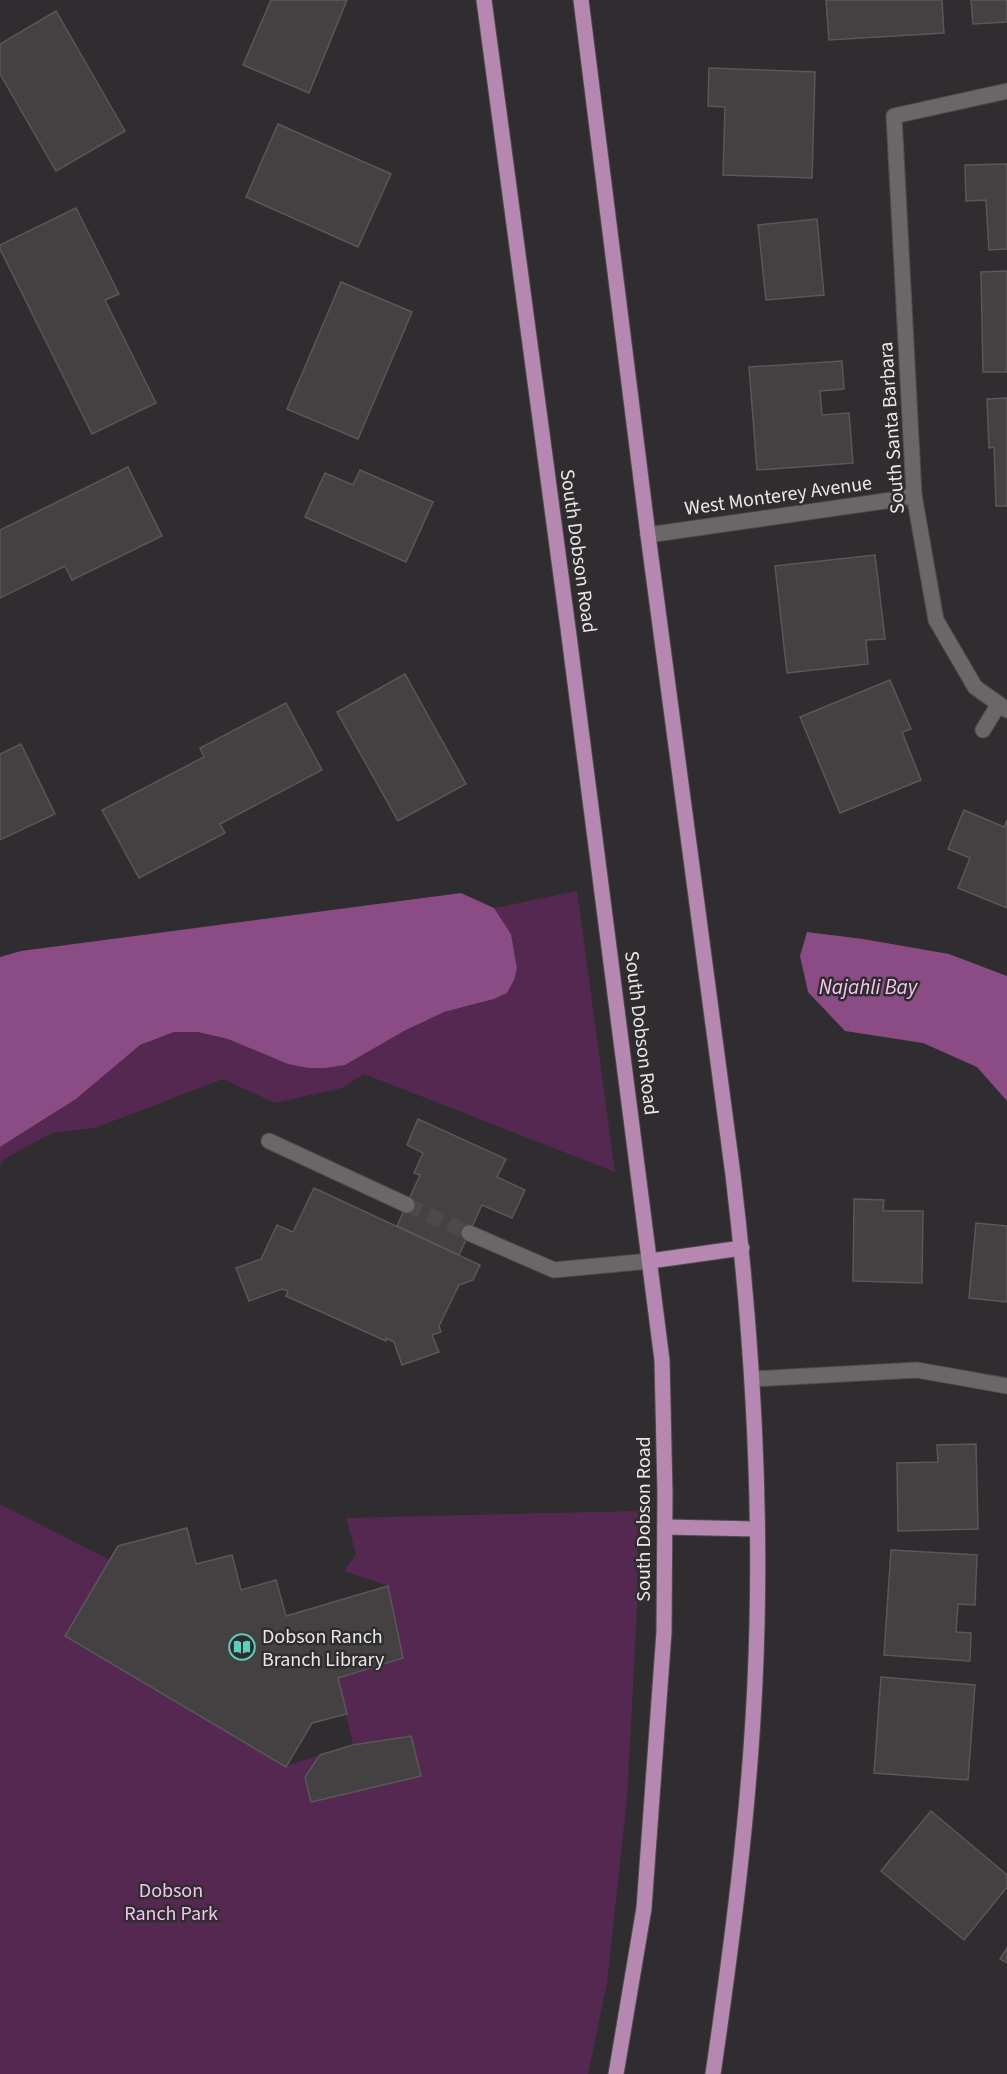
<svg xmlns="http://www.w3.org/2000/svg" width="1007" height="2074" font-family="'Source Sans 3',sans-serif">
<style>
.green{fill:#552851}
.water{fill:#8b4b85}
.building{fill:#434142;stroke:#595759;stroke-width:1.5}
.lines{fill:none;stroke-linecap:round;stroke-linejoin:round}
.minor-tunnel{stroke:#4b494b;stroke-width:15;stroke-dasharray:15 8;stroke-linecap:butt}
.minor-casing{stroke:#4e4c4d;stroke-width:17}
.major-casing{stroke:#4e4c4d;stroke-width:17}
.minor{stroke:#6a6769;stroke-width:15}
.major{stroke:#b687b0;stroke-width:15}
.labels{text-anchor:middle;stroke-width:5;stroke-linejoin:round;paint-order:stroke}
.street-label{font-size:20px;fill:#e9e7e8;stroke:#2f2d2f}
.poi-label{font-size:20px;fill:#e9e7e8;stroke:#2f2d2f;text-anchor:start}
.park-label{font-size:20px;fill:#f7c0f0;stroke:#2f2d2f}
.water-label{font-size:21px;font-style:italic;fill:#fbc4f4;stroke:#2f2d2f}
</style>
<rect width="100%" height="100%" fill="#2f2d2f"/>
<g class="green">
<path d="M577,891L615,1172L364,1074L342,1088L275,1103L223,1079L95,1128L52,1133L4,1159L0,1167V1147L76,1099L140,1045L174,1032H198L228,1039L288,1064L345,1065L404,1031L444,1012L494,999L507,993L514,980L517,968L515,954L511,934L494,908Z"/>
<path d="M0,1504L110,1560L66,1636L286,1766L320,1755L305,1777L312,1802L421,1776L411,1736L353,1745L338,1678L403,1658L388,1586L344,1571L356,1554L346,1518L638,1511L637,1610L627,1798L607,1983L588,2074H0Z"/>
</g>
<g class="water">
<path d="M461,893L494,908L511,934L517,968L514,980L507,993L494,999L444,1012L404,1031L345,1065L325,1068H309L288,1064L228,1039L198,1032H174L140,1045L76,1099L0,1147V957L21,951Z"/>
<path d="M807,932L863,939L949,954L1007,976V1101L977,1067L923,1043L845,1031L808,992L800,956Z"/>
</g>
<g class="building">
<path d="M271,0H347L309,93L243,65Z"/>
<path d="M826,0H942L944,33L829,40Z"/>
<path d="M971,0H1007V22L973,24Z"/>
<path d="M56,11L125,131L56,171L0,74V44Z"/>
<path d="M709,68L815,72L812,178L723,175L725,107L708,106Z"/>
<path d="M278,124L391,174L358,247L246,197Z"/>
<path d="M1007,164V249L989,250L986,200L966,201L965,165Z"/>
<path d="M76,208L119,294L105,300L156,403L92,434L0,249V245Z"/>
<path d="M817,219L824,295L766,300L758,225Z"/>
<path d="M1007,271V372H983L981,272Z"/>
<path d="M341,282L412,312L358,439L287,409Z"/>
<path d="M842,361L844,389L820,391L822,415L849,413L853,463L757,470L749,367Z"/>
<path d="M1007,398V506H996L994,447L989,448L987,399Z"/>
<path d="M128,467L162,536L72,580L65,566L0,598V530Z"/>
<path d="M360,470L433,502L406,562L305,517L325,473L353,485Z"/>
<path d="M875,555L885,639L866,640L868,664L787,673L775,566Z"/>
<path d="M405,674L466,784L398,821L337,712Z"/>
<path d="M890,680L911,729L902,732L921,780L840,813L800,717Z"/>
<path d="M286,703L322,770L220,824L225,833L139,878L102,810L204,757L200,748Z"/>
<path d="M21,744L55,814L0,840V754Z"/>
<path d="M964,810L1004,827L1007,820V908L958,888L970,858L948,849Z"/>
<path d="M418,1119L506,1159L497,1177L525,1190L512,1218L482,1205L459,1255L397,1226L420,1175L414,1173L423,1153L407,1145Z"/>
<path d="M314,1188L480,1265L473,1280L459,1285L439,1326L441,1332L432,1335L439,1352L402,1365L394,1342L386,1338V1341L286,1296L288,1291L282,1289L249,1301L236,1268L261,1259L277,1225L293,1232Z"/>
<path d="M854,1199L884,1200L883,1211H923L922,1283L853,1281Z"/>
<path d="M976,1223L1007,1226V1302L969,1298Z"/>
<path d="M976,1444L978,1529L898,1531L897,1463L938,1462L937,1445Z"/>
<path d="M187,1528L196,1564L232,1555L241,1590L276,1580L286,1616L388,1586L403,1658L338,1678L347,1714L312,1723L286,1767L65,1636L118,1546Z"/>
<path d="M891,1550L977,1555L975,1605L958,1604L956,1632L971,1633L970,1661L884,1655Z"/>
<path d="M881,1677L975,1685L968,1780L874,1773Z"/>
<path d="M411,1736L421,1776L311,1802L305,1777L320,1755L353,1745Z"/>
<path d="M931,1811L1007,1875V1887L964,1940L881,1871Z"/>
<path d="M1007,1948V1963L1000,1959Z"/>
</g>
<g class="lines">
<path class="minor-tunnel" d="M407,1205L469,1233"/>
<g class="minor-casing">
<g id="minor">
<path d="M1007,91L894,116L914,495L936,620L975,687L1007,710"/>
<path d="M648,535L899,499L914,495"/>
<path d="M983,730L999,704"/>
<path d="M269,1141L407,1205"/>
<path d="M469,1233L554,1270L650,1261"/>
<path d="M752,1379L917,1370L1007,1386"/>
</g>
</g>
<g class="major-casing">
<g id="major">
<path d="M484,0L568,628L662,1360L665,1493L664,1632L644,1908L616,2074"/>
<path d="M581,0L648,535L733,1175C753,1343 763,1513 755,1682C749,1813 732,1944 713,2074"/>
<path d="M650,1261L742,1248"/>
<path d="M665,1527L757,1529"/>
</g>
</g>
<use href="#minor" class="minor"/>
<use href="#major" class="major"/>
</g>
<defs>
<g id="library-ring" transform="scale(1.35)"><circle r="9.5" fill="#2f2d2f" stroke="#5ccebb" stroke-width="1.5"/><path d="M-6-4Q-3-5.5-.7-3.5V5Q-3 3-6 4ZM6-4Q3-5.5 .7-3.5V5Q3 3 6 4Z" fill="#5ccebb"/></g>
</defs>
<g fill-rule="evenodd">
<use href="#library-ring" x="242" y="1647"/>
</g>
<g class="labels">
<g class="street-label">
<text transform="translate(891 428) rotate(-94)" y="7">South Santa Barbara</text>
<text transform="translate(778 495) rotate(-8)" y="7">West Monterey Avenue</text>
<text transform="translate(579 551) rotate(82)" y="7">South Dobson Road</text>
<text transform="translate(642 1033) rotate(83)" y="7">South Dobson Road</text>
<text transform="translate(643 1519) rotate(-90)" y="7">South Dobson Road</text>
</g>
<g class="poi-label">
<text x="262" y="1643">Dobson Ranch<tspan x="262" dy="23">Branch Library</tspan></text>
</g>
<g class="park-label">
<text x="171" y="1897">Dobson<tspan x="171" dy="23">Ranch Park</tspan></text>
</g>
<g class="water-label">
<text x="868" y="994">Najahli Bay</text>
</g>
</g>
</svg>
